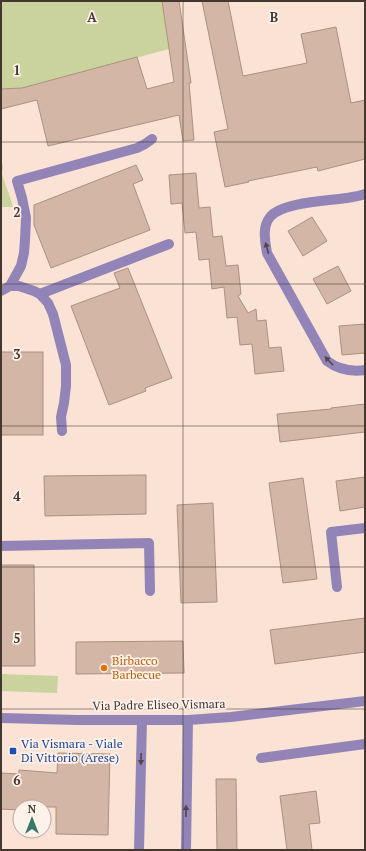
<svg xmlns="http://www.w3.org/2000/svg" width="366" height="851" font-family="'PT Serif',serif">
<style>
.green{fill:#cad39e}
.building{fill:#d3b6a5;stroke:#ac9080}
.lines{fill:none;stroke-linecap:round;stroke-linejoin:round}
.minor{stroke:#9384b8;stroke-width:10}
.oneway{fill:#53464b}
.grid{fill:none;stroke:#433730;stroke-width:1;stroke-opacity:0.55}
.food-dot{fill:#e8710a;stroke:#fef2eb;stroke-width:1.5}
.transit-dot{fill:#1a4fb4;stroke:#fef2eb;stroke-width:1.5}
.labels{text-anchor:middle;stroke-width:3.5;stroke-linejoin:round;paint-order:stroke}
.food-label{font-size:12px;fill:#c56008;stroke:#fef2eb;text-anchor:start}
.street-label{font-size:12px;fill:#433730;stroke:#fef2eb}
.transit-label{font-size:12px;fill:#164399;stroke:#fef2eb;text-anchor:start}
.grid-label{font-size:13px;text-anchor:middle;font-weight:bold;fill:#433730;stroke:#fef2eb;stroke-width:3.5;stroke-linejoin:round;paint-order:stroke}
</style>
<rect width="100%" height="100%" fill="#fae2d4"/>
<g class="green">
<path d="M1,1H162L169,49L22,88L1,89Z"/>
<path d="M1,157L3,167L2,174L6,186L10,197L13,207H1Z"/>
<path d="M1,674L58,676L57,693L1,691Z"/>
</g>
<g class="building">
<path d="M162,1H179L191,83H189L194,140L183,141L179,115L48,146L37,100L1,109V89L22,88L137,57L147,89L174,82Z"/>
<path d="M202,1H228L243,76L307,63L301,34L336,27L351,103L365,100V159L318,171L317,167L248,181L249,182L225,187L214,132L228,129Z"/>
<path d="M136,165L143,180L133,184L150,230L51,268L34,225V205Z"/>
<path d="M196,173L199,208L210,207L213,237L222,236L226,266L238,265L241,294L238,296L248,313L256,309L257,321L266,320L269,348L281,347L284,371L255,374L252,344L240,345L237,317L227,318L224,287L212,289L209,259L199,260L196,232L185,233L182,203L171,204L169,175Z"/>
<path d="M312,217L327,241L303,256L288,231Z"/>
<path d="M338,266L351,291L327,304L313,279Z"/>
<path d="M128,268L172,378L145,388L146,391L109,405L71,306L120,288L114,273Z"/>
<path d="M365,324V353L342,355L339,326Z"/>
<rect x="1" y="352" width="42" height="83"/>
<path d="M365,404V432L280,442L277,414L331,409V408Z"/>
<path d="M146,475V514L45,516L44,476Z"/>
<path d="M365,477V507L340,511L336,481Z"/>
<path d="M303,478L317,579L283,583L269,483Z"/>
<path d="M213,503L217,602L181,603L177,505Z"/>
<path d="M1,565H34L35,666H1Z"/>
<path d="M365,618V652L275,664L270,630Z"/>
<path d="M183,641L184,673L76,674V642Z"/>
<path d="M58,753L110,754L108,835L56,834V807H20V810L1,809V773L19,774V770L57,773Z"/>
<path d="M216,779H236L237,850H217Z"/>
<path d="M316,791L320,823L309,824L312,850H287L280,796Z"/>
</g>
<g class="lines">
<g class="minor">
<path d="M365,194C359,196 353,197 347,198C328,201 282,202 270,217C262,227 265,241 267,253L327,361C339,370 351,372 365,370"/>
<path d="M10,286L21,266L24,253L25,240L26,218L22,198L17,181L137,148L145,144L152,139"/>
<path d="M1,291L10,286H19L34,291L40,294L48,303L53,314L66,365V386L64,403L61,417L62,431"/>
<path d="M40,294L169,244"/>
<path d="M1,546L149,543L150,591"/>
<path d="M337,587L331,532L365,528"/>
<path d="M1,718L77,720H188L231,717L365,701"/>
<path d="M261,758L365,744"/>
<path d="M139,850L142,720"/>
<path d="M186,850L188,720"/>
</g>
</g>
<defs><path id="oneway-solid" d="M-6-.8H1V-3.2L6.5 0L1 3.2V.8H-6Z"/></defs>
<g class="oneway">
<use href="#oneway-solid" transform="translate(267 248) rotate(-105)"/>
<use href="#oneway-solid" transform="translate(329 361) rotate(-134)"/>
<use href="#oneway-solid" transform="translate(141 759) rotate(91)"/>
<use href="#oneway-solid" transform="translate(186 811) rotate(-89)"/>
</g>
<path class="grid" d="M183,1V850M1,142H365M1,284H365M1,426H365M1,567H365M1,709H365"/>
<circle class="food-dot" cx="104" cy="668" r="4"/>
<rect class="transit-dot" x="9" y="747" width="8" height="8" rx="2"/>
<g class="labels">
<g class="food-label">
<text x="112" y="665">Birbacco<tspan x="112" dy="14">Barbecue</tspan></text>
</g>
<g class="street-label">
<text transform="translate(159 705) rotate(-1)" y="4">Via Padre Eliseo Vismara</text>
</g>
<g class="transit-label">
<text x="21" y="748">Via Vismara - Viale<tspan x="21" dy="14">Di Vittorio (Arese)</tspan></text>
</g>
</g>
<g class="grid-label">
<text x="92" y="22">A</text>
<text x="274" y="22">B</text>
<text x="17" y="75">1</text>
<text x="17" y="217">2</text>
<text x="17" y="359">3</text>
<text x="17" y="501">4</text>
<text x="17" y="643">5</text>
<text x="17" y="785">6</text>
</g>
<rect width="366" height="851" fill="none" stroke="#433730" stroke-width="4"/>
<g transform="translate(32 819)"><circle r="19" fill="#fef2eb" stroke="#b3a7a0"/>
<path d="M0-3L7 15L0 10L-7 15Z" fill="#37796a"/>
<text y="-6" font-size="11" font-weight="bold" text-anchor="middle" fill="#433730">N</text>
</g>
</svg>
